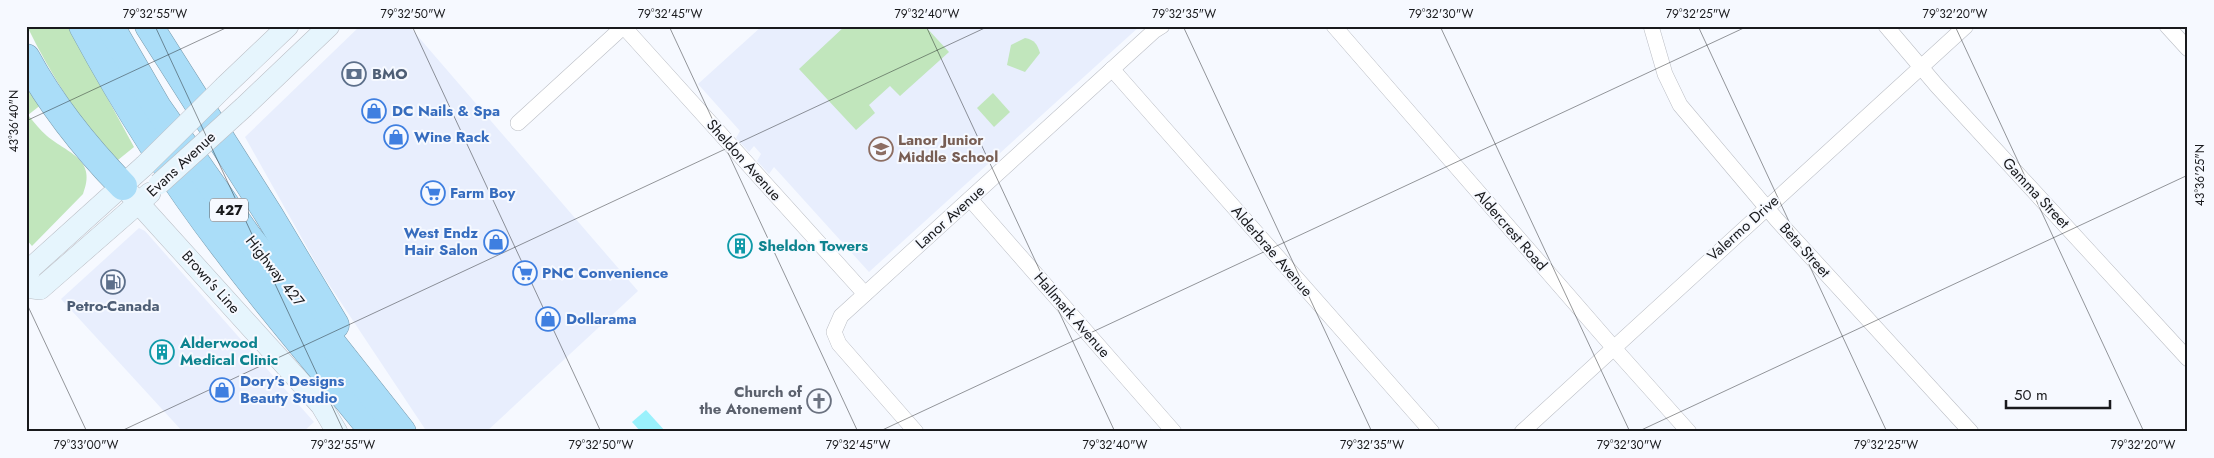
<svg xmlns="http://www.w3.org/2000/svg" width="2214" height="458" font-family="Jost,sans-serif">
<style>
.built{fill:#e8eefd}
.green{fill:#c1e6bc}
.water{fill:#9af1fc}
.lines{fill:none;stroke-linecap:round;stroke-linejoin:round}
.street-casing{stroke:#bbbec5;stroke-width:16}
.secondary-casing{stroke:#bbbec5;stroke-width:22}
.highway-casing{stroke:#7799ab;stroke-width:29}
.street{stroke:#fff;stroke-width:15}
.secondary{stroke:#e6f5fd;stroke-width:21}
.highway{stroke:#aaddf8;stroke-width:28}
.secondary-bridge-casing{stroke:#bbbec5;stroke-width:22;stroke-linecap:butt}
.secondary-bridge{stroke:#e6f5fd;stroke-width:21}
.ticks{fill:none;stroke:#191a1d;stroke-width:1;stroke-opacity:0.45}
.labels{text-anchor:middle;stroke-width:4;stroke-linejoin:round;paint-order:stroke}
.shield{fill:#f6f9ff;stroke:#5b5d61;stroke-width:1}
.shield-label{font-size:14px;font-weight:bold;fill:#191a1d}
.service-label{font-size:15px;font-weight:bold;fill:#4e5e75;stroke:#f6f9ff;text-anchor:start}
.shop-label{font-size:15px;font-weight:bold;fill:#366cbe;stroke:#f6f9ff;text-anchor:start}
.education-label{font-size:15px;font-weight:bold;fill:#785e54;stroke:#f6f9ff;text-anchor:start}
.street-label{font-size:15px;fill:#191a1d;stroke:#f6f9ff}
.culture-label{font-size:15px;font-weight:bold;fill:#0d838f;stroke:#f6f9ff;text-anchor:start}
.worship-label{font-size:15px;font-weight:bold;fill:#5b616d;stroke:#f6f9ff;text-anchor:end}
.neatline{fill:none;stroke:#191a1d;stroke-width:2}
.ticks-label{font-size:12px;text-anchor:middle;fill:#191a1d}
</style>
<rect width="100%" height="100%" fill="#f6f9ff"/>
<g class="built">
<path d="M360,26H409L638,291L486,432H427L322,274L245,137Z"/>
<path d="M762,26H1140L869,272L774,167L769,174L757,161L761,154L754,146L749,152L736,138L740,131L698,84Z"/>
<path d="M139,228L145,231L314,422L303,432H183L61,299Z"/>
</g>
<g class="green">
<path d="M27,26H68L134,147L113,164C81,120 51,76 27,26Z"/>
<path d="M845,26H925L949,52L900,96L890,86L869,105L875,113L856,130L799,69Z"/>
<path d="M1025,38C1035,40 1037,44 1040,53L1025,72L1007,65L1011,45Z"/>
<path d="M26,79L42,104L28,115C34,122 40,130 47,136C69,154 97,159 83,194L32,246L26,239Z"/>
<path d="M993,93L1010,112L994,127L977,108Z"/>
</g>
<path class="water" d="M646,410L666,432H641L632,422Z"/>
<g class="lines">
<g class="street-casing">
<g id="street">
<path d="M1334,26L1613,347L1689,432"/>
<path d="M1651,26L1665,74L1680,105L1777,220L1971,432"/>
<path d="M1886,26L1937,86L2188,359"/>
<path d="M2167,26L2188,49"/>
<path d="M624,27L865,294"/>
<path d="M1112,69L1432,432"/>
<path d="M518,123L624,26"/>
<path d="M970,199L1174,432"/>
<path d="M916,432L839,344L834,332L841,316L1154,31L1162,26"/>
<path d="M1522,432L1966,26"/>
</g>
</g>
<g class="secondary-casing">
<g id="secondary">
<path d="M225,86L288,26"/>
<path d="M244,107L329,26"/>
<path d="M123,186L321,405L337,432"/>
<path d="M26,279L31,268L144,166"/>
<path d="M26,287L40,289L150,193"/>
</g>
</g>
<g class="highway-casing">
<g id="highway">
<path d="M83,26C125,104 172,179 226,249C273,312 325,371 374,432"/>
<path d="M110,26L157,107L248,237L402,432"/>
<path d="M149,26L269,215L335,325"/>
<path d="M26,58C52,106 85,147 123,186"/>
</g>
</g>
<use href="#street" class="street"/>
<use href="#secondary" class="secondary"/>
<use href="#highway" class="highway"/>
<g class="secondary-bridge-casing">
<g id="secondary-bridge">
<path d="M144,166L225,86"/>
<path d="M159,184L244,107"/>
</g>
</g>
<use href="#secondary-bridge" class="secondary-bridge"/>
</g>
<path class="ticks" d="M155,26L344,432M412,26L601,432M669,26L858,432M926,26L1115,432M1183,26L1372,432M1440,26L1630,432M1698,26L1887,432M1955,26L2144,432M26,121L230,26M26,302L87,432M119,432L989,26M878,432L1748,26M1637,432L2188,175"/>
<defs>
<g id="bank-ring" transform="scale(1.25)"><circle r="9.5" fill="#f6f9ff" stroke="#5c6f8a" stroke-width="1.5"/><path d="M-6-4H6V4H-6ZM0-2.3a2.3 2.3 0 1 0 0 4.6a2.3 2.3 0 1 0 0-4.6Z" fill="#5c6f8a"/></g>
<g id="shop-ring" transform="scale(1.25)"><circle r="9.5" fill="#f6f9ff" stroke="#3f7fe0" stroke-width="1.5"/><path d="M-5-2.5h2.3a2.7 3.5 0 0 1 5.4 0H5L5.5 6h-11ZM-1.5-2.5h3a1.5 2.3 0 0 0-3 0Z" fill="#3f7fe0"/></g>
<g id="school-ring" transform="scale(1.25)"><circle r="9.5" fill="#f6f9ff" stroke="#8d6e63" stroke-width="1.5"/><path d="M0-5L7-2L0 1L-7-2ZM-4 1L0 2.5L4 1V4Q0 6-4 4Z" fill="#8d6e63"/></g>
<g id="supermarket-ring" transform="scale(1.25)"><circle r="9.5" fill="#f6f9ff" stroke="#3f7fe0" stroke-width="1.5"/><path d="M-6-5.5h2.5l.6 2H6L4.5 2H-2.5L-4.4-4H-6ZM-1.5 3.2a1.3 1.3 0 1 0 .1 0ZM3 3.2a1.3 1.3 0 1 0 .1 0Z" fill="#3f7fe0"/></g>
<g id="building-ring" transform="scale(1.25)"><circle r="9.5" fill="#f6f9ff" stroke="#0f9aa8" stroke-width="1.5"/><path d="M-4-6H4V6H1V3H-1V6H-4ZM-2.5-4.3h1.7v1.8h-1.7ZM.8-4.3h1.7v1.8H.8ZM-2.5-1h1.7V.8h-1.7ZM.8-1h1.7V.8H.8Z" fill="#0f9aa8"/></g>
<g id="fuel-ring" transform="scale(1.25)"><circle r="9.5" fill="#f6f9ff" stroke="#5c6f8a" stroke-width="1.5"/><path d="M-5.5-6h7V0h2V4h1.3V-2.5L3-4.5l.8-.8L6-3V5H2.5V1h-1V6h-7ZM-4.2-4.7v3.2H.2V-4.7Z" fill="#5c6f8a"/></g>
<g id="church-ring" transform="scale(1.25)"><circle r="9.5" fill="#f6f9ff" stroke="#6b7280" stroke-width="1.5"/><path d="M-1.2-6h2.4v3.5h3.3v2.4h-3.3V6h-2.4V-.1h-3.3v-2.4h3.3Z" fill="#6b7280"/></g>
</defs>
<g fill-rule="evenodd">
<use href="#bank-ring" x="354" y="74"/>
<use href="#shop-ring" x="374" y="111"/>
<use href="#shop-ring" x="396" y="137"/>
<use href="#school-ring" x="881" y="149"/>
<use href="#supermarket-ring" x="433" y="193"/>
<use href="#shop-ring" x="496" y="242"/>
<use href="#building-ring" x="740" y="246"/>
<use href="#supermarket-ring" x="525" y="273"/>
<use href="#fuel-ring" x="113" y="282"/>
<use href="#shop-ring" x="548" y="319"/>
<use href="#building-ring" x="162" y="352"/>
<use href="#shop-ring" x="222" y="390"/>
<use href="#church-ring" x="819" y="401"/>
</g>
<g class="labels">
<rect class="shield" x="210" y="198.5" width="38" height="23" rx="4"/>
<g class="shield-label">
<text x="229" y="215">427</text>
</g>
<g class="service-label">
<text x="372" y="79">BMO</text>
<text x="113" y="311" text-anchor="middle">Petro-Canada</text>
</g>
<g class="shop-label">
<text x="392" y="116">DC Nails &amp; Spa</text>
<text x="414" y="142">Wine Rack</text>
<text x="450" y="198">Farm Boy</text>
<text x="478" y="238" text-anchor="end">West Endz<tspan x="478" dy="17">Hair Salon</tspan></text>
<text x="542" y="278">PNC Convenience</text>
<text x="566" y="324">Dollarama</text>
<text x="240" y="386">Dory’s Designs<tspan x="240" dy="17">Beauty Studio</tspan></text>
</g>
<g class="education-label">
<text x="898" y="145">Lanor Junior<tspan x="898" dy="17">Middle School</tspan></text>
</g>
<g class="street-label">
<text transform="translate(744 160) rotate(48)" y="5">Sheldon Avenue</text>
<text transform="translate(181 164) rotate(-43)" y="5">Evans Avenue</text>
<text transform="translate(2036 193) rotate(47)" y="5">Gamma Street</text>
<text transform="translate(950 217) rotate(-42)" y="5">Lanor Avenue</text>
<text transform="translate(1743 228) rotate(-42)" y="5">Valermo Drive</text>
<text transform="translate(1511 230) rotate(49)" y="5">Aldercrest Road</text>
<text transform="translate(1805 250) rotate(48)" y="5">Beta Street</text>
<text transform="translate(1272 251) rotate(49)" y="5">Alderbrae Avenue</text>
<text transform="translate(275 271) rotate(52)" y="5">Highway 427</text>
<text transform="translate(211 282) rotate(48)" y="5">Brown's Line</text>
<text transform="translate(1072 315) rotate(49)" y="5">Hallmark Avenue</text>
</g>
<g class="culture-label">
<text x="758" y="251">Sheldon Towers</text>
<text x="180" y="348">Alderwood<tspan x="180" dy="17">Medical Clinic</tspan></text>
</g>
<g class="worship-label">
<text x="802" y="397">Church of<tspan x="802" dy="17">the Atonement</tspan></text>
</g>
</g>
<rect width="2214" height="458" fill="none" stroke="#f6f9ff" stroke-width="55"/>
<path d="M2006 400v8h104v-8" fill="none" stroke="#191a1d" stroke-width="2.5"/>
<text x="2014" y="400" font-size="15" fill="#191a1d" stroke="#f6f9ff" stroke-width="4" paint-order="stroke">50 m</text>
<rect x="28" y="28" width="2158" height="402" class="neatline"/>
<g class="ticks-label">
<text x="155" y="18">79°32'55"W</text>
<text x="413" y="18">79°32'50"W</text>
<text x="670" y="18">79°32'45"W</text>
<text x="927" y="18">79°32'40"W</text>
<text x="1184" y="18">79°32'35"W</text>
<text x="1441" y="18">79°32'30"W</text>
<text x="1698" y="18">79°32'25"W</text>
<text x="1955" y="18">79°32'20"W</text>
<text transform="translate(14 121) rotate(-90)" y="4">43°36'40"N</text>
<text transform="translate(2200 175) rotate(-90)" y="4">43°36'25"N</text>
<text x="86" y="449">79°33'00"W</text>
<text x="343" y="449">79°32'55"W</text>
<text x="601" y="449">79°32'50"W</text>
<text x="858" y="449">79°32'45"W</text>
<text x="1115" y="449">79°32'40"W</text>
<text x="1372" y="449">79°32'35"W</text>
<text x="1629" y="449">79°32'30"W</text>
<text x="1886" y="449">79°32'25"W</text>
<text x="2143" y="449">79°32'20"W</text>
</g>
</svg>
